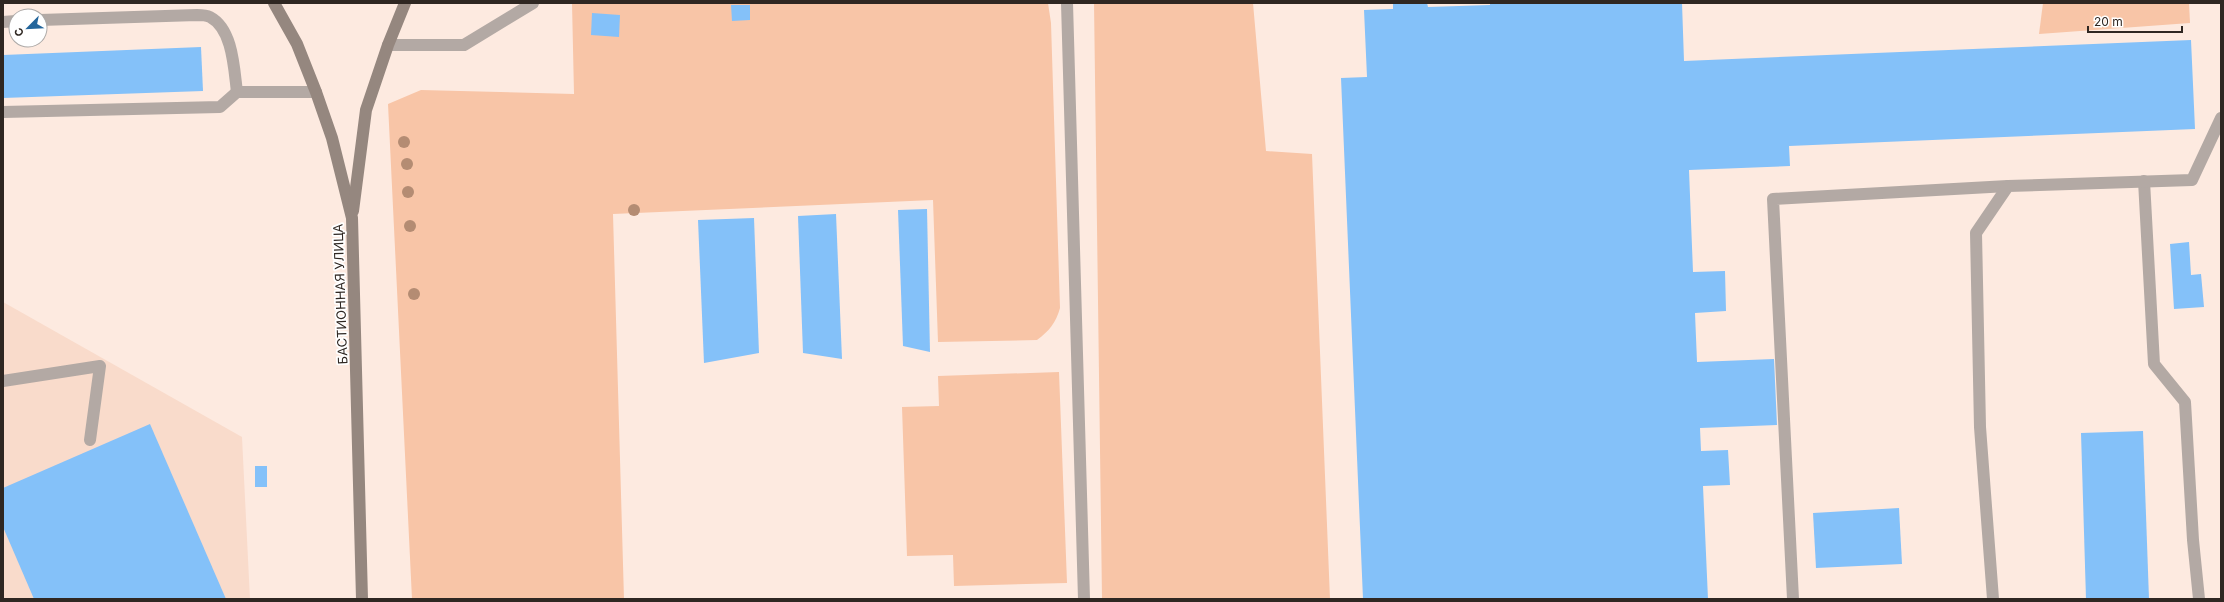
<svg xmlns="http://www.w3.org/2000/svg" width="2224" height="602" font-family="Inter,sans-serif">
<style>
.built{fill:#f9dbcb}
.green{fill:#f8c5a7}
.building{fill:#84c1f9}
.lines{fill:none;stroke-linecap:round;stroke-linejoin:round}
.lane{stroke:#b3a9a4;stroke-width:12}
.secondary{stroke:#95877f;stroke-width:12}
.tree{fill:#b48c73}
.labels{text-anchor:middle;stroke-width:3.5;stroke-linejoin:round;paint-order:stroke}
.street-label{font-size:13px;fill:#2f2722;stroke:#fff}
</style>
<rect width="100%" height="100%" fill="#fdeae0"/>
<path class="built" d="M3,302L242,437L250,599H3Z"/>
<g class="green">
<path d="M572,3H1048L1051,23L1060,308C1056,323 1049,331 1037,340L938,342L933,200L613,214L624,599H412L388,104L421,90L574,94Z"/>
<path d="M1094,3H1253L1266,151L1312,154L1330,599H1102Z"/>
<path d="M2043,3H2189L2190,23L2039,34Z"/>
<path d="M1059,372L1067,583L954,586L953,555L907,556L902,407L939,406L938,376Z"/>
</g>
<g class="building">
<path d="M1393,3H1427L1428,7L1490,5V3H1682L1684,61L2191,40L2195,129L1789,146L1790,166L1689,170L1693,272L1725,271L1726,311L1695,313L1697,362L1774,359L1777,425L1700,428L1701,451L1728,450L1730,485L1703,486L1708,599H1363L1341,78L1367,77L1364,10L1393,9Z"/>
<path d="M731,5H750V20L732,21Z"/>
<path d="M592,13L620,15L619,37L591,35Z"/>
<path d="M201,47L203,91L3,98V55Z"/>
<path d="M927,209L930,352L903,346L898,210Z"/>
<path d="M836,214L842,359L803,353L798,216Z"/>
<path d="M754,218L759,353L704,363L698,220Z"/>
<path d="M2189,242L2191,275L2201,274L2204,307L2174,309L2170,244Z"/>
<path d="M150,424L226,599H34L3,527V488Z"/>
<path d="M2143,431L2149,599H2086L2081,433Z"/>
<rect x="255" y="466" width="12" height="21"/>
<path d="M1899,508L1902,564L1816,568L1813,513Z"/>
</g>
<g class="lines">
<g class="lane">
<path d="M1067,3L1084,599"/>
<path d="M40,20L197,15C201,15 206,15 210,17C233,29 234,69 237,92"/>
<path d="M3,22L16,21"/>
<path d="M388,45H464L533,3"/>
<path d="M3,112L220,107L237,92H316"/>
<path d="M2144,181L2154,364L2185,402L2193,540L2199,599"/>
<path d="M3,381L100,366L90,440"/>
<path d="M1793,599L1773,199L2008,186"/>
<path d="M1993,599L1980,427L1976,233L2008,186L2192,180L2221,118"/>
</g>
<g class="secondary">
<path d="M274,3L297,44L316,92L332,138L352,218L362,599"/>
<path d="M353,211L366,110L388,45L405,3"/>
</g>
</g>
<g class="tree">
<circle cx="404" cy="142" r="6"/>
<circle cx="407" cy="164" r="6"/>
<circle cx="408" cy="192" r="6"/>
<circle cx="634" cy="210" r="6"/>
<circle cx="410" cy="226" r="6"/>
<circle cx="414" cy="294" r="6"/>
</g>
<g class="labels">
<g class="street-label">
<text transform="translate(340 294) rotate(-92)" y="5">БАСТИОННАЯ УЛИЦА</text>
</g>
</g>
<rect width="2224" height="602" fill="none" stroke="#2f2722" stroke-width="8"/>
<g transform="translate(28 28) rotate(246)"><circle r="19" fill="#ffffff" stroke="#aca9a7"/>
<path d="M0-3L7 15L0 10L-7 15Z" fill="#24669c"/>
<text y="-6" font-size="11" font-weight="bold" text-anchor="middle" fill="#2f2722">С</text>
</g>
<path d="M2088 26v6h94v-6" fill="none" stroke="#2f2722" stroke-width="2"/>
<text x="2094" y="26" font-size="12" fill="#2f2722" stroke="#ffffff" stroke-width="3" paint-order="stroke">20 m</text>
</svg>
